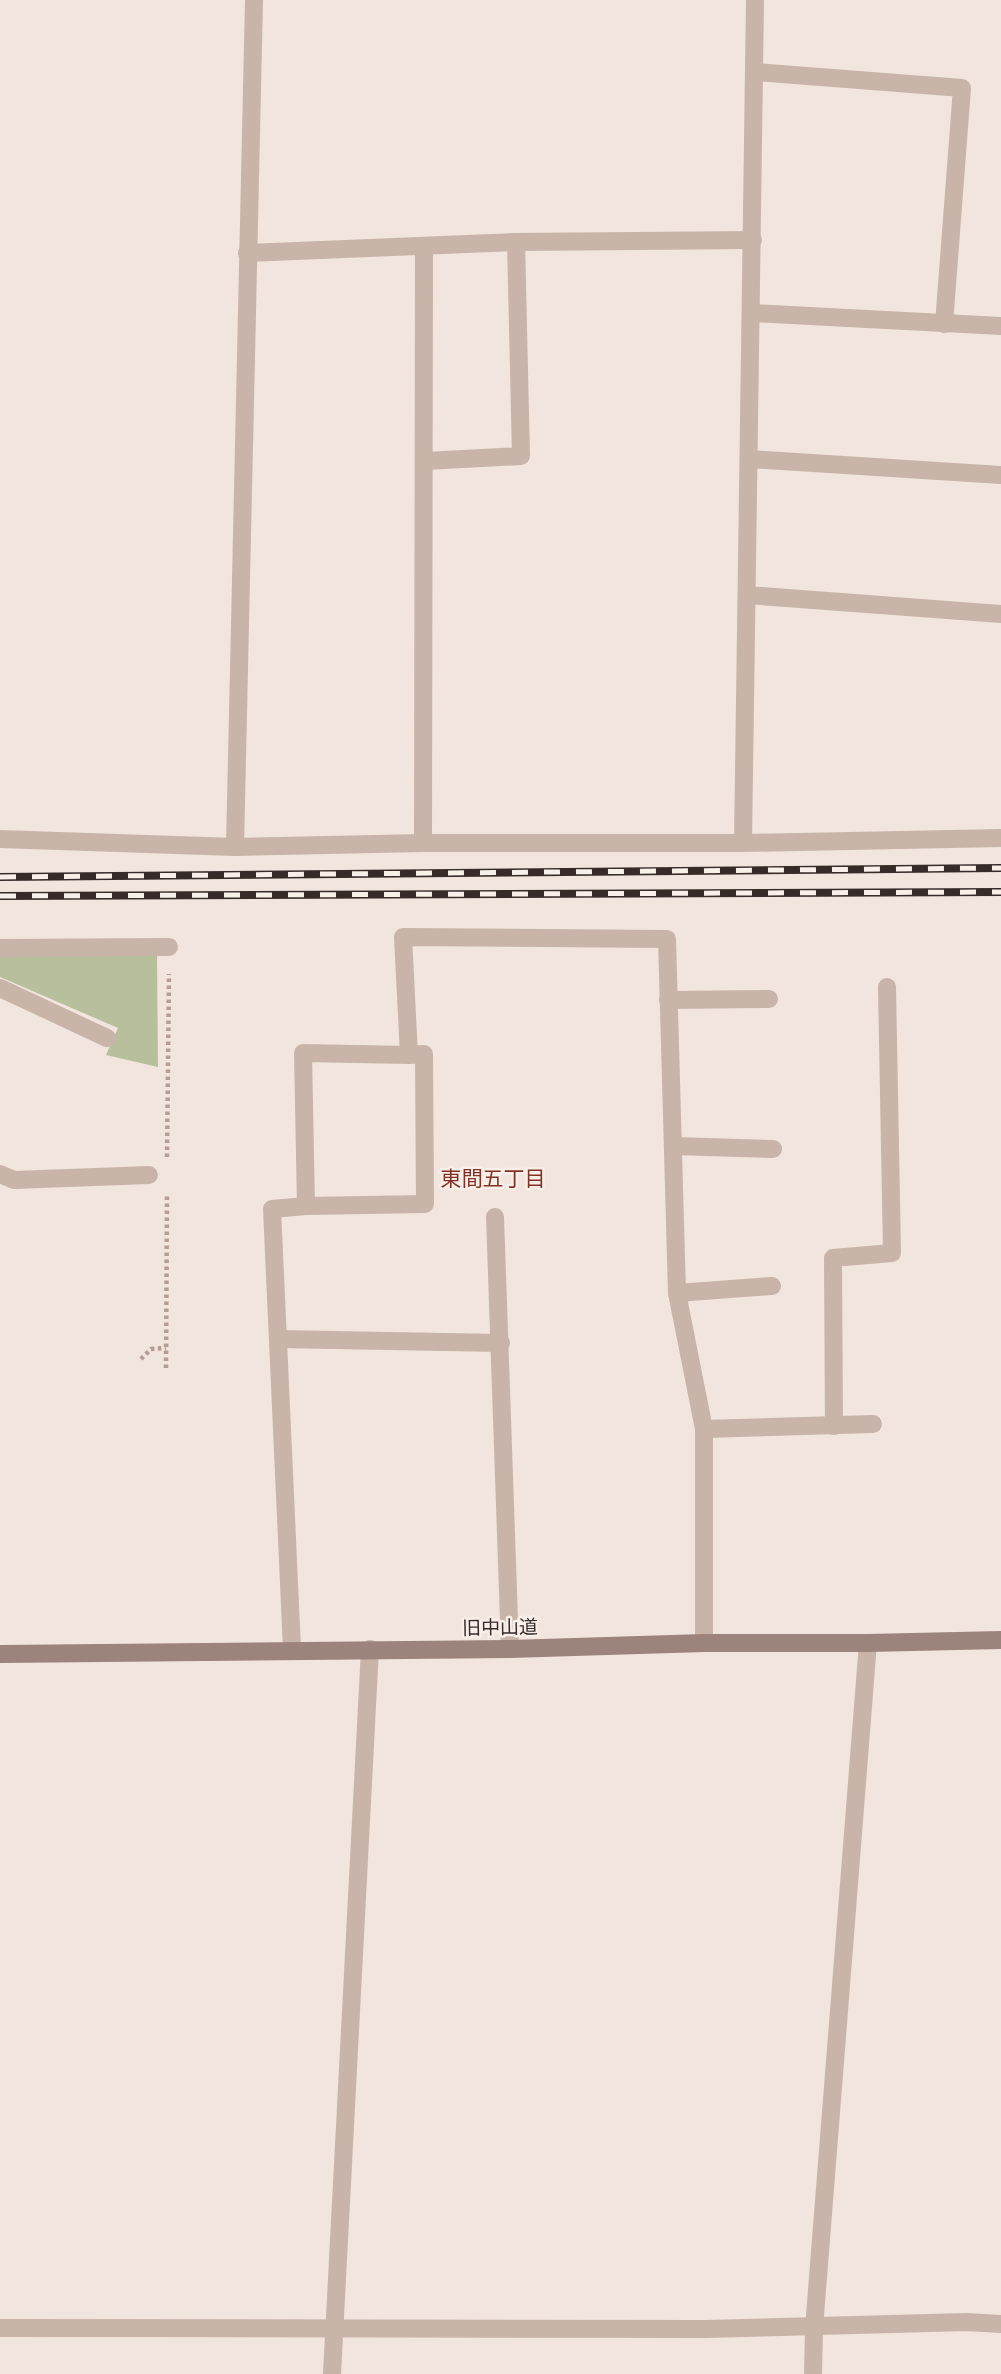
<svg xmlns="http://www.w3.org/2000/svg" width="1001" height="2374" font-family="'Golos Text','Noto Sans JP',sans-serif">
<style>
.green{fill:#b7bf9d}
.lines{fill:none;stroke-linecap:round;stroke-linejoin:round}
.path{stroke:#b49e93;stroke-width:4.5;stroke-dasharray:3.5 3.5;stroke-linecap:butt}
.service{stroke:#c8b4a9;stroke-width:18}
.pedestrian{stroke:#c8b4a9;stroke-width:18}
.minor{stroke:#c8b4a9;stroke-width:18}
.secondary{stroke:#9c837b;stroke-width:18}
.rail-casing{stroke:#362b29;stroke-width:8}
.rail{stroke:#f8efe9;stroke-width:5;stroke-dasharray:16;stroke-linecap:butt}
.labels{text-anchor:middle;stroke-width:5;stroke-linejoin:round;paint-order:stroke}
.street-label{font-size:19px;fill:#362b29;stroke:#f8efe9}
.neighbourhood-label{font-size:21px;fill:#803226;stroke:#f8efe9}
</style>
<rect width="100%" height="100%" fill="#f1e5dd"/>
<path class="green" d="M0,955H157L158,1067L106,1055L118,1028L0,977Z"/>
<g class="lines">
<g class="path">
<path d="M167,1157L169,974"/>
<path d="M141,1359L151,1349L166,1348"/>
<path d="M166,1368L167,1194"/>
</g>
<g class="service">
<path d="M423,843L424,247"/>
<path d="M0,1174L14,1180L149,1175"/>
</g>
<g class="pedestrian">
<path d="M0,948L169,947"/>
<path d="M0,988L107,1038"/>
</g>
<g class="minor">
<path d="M755,72L962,88L944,324"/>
<path d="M247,253L516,242L753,240"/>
<path d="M751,313L1001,326"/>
<path d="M749,459L1001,475"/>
<path d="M425,461L521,456L516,242"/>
<path d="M747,595L1001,614"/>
<path d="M0,839L235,847L423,843H743L1001,838"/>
<path d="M743,843L755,0"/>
<path d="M235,847L254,0"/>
<path d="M668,1000L769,999"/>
<path d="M409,1055L303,1053L306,1206L425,1204L424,1054L409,1055L403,937L667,939L677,1293L704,1429V1643"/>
<path d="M673,1146L773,1149"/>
<path d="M495,1217L510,1649"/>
<path d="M677,1293L772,1286"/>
<path d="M278,1339L501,1343"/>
<path d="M834,1426L833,1258L892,1253L887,987"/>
<path d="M704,1429L873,1424"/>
<path d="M292,1649L272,1209L306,1206"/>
<path d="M0,2328L706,2329L967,2322L1001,2324"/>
<path d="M332,2374L370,1649"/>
<path d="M813,2374L814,2328L868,1643"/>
</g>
<path class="secondary" d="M0,1654L510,1649L704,1643H868L1001,1640"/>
<g class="rail-casing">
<g id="rail">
<path d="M0,877L1001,868"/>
<path d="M0,896L1001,892"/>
</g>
</g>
<use href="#rail" class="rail"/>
</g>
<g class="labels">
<g class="street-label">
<text transform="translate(500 1627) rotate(-1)" y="7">旧中山道</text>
</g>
<g class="neighbourhood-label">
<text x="493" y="1186">東間五丁目</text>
</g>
</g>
</svg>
